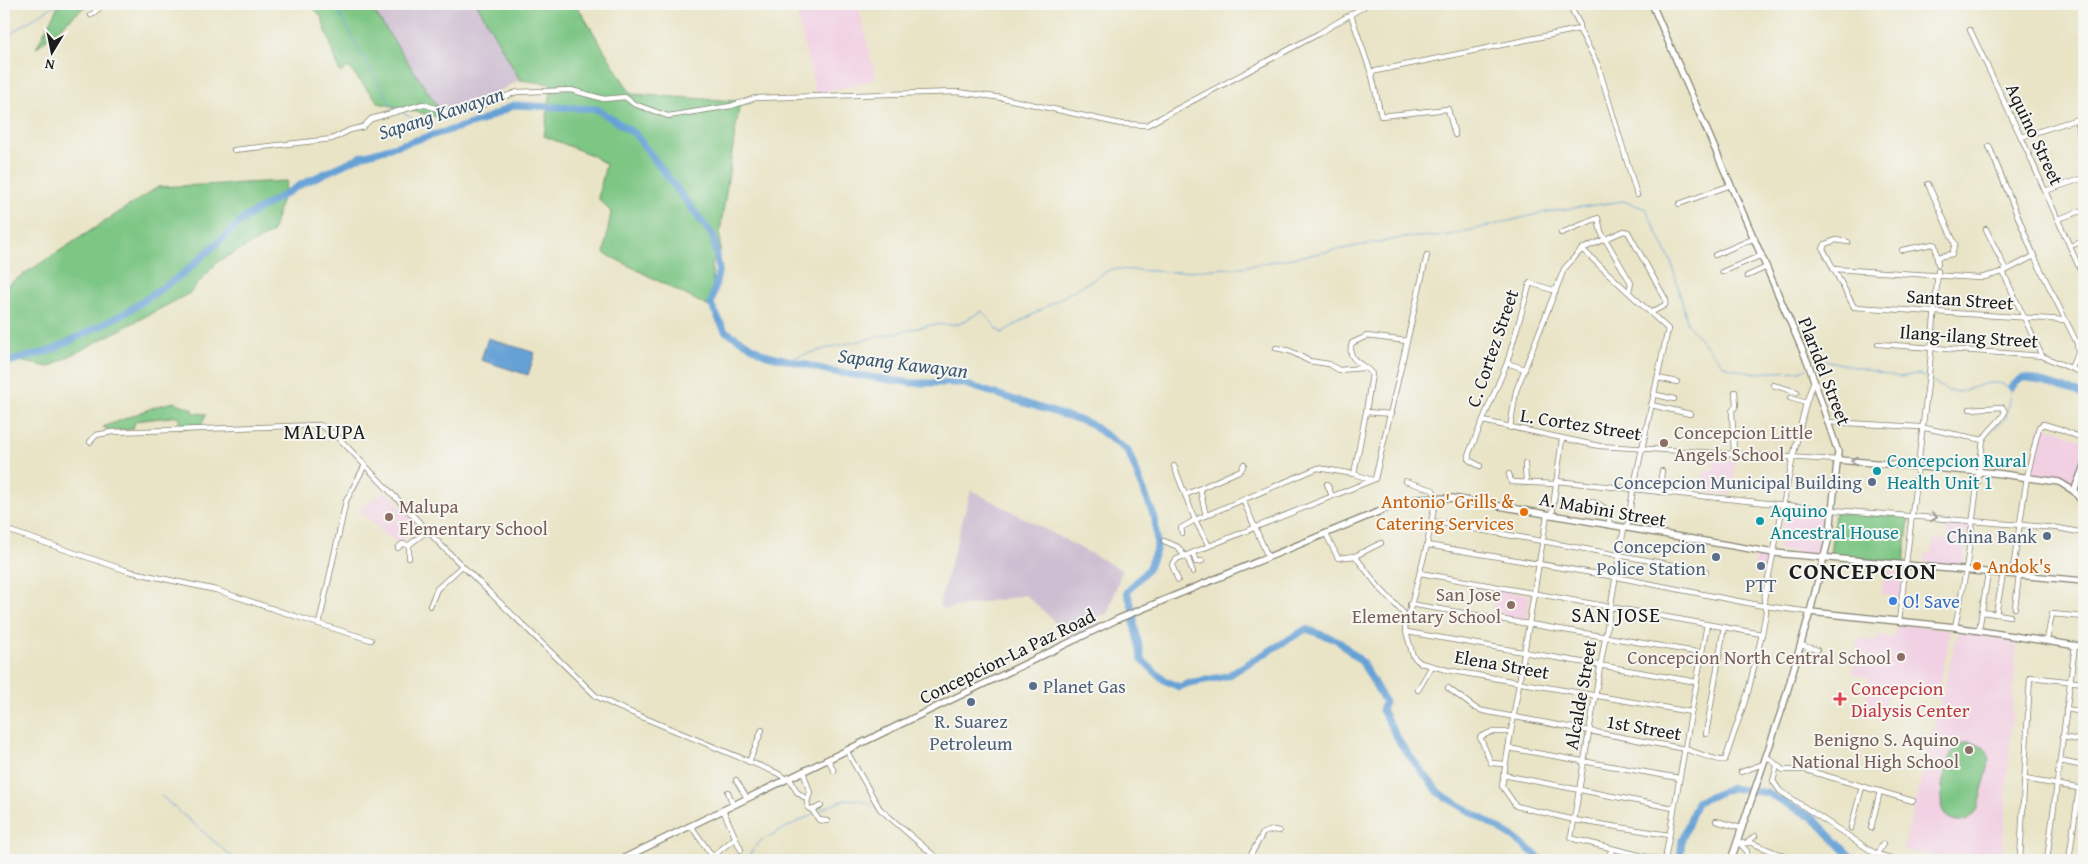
<svg xmlns="http://www.w3.org/2000/svg" width="2088" height="864" font-family="'Gentium Book Plus',serif">
<style>
.built{fill:#f1d0e3}
.industrial{fill:#cebed1}
.green{fill:#7dc684;stroke:#4c7150}
.water{fill:#66a1d6;stroke:#415e79}
.lines{fill:none;stroke-linecap:round;stroke-linejoin:round}
.stream{stroke:#66a1d6;stroke-width:1}
.river{stroke:#66a1d6;stroke-width:7}
.street-casing{stroke:#828071;stroke-width:6}
.secondary-casing{stroke:#828071;stroke-width:8}
.street{stroke:#fff;stroke-width:4.5}
.secondary{stroke:#fff;stroke-width:5.5}
.oneway{stroke:#999}
.education-dot{fill:#8d6e63;stroke:#f6f6f2;stroke-width:2}
.culture-dot{fill:#0f9aa8;stroke:#f6f6f2;stroke-width:2}
.service-dot{fill:#5c6f8a;stroke:#f6f6f2;stroke-width:2}
.food-dot{fill:#e8710a;stroke:#f6f6f2;stroke-width:2}
.shop-dot{fill:#3f7fe0;stroke:#f6f6f2;stroke-width:2}
.health-dot{fill:#e0444e;stroke:#f6f6f2;stroke-width:2}
.labels{text-anchor:middle;stroke-width:4;stroke-linejoin:round;paint-order:stroke}
.street-label{font-size:19px;fill:#1c1c1c;stroke:#f6f6f2}
.education-label{font-size:19px;fill:#785e54;stroke:#f6f6f2;text-anchor:end}
.culture-label{font-size:19px;fill:#0d838f;stroke:#f6f6f2;text-anchor:start}
.service-label{font-size:19px;fill:#4e5e75;stroke:#f6f6f2;text-anchor:end}
.food-label{font-size:19px;fill:#c56008;stroke:#f6f6f2;text-anchor:end}
.shop-label{font-size:19px;fill:#366cbe;stroke:#f6f6f2;text-anchor:start}
.health-label{font-size:19px;fill:#be3a42;stroke:#f6f6f2;text-anchor:start}
.water-label{font-size:20px;font-style:italic;fill:#3d5870;stroke:#f6f6f2}
.quarter-label{font-size:21px;letter-spacing:1px;fill:#1c1c1c;stroke:#f6f6f2}
.district-label{font-size:24px;font-weight:bold;letter-spacing:1px;fill:#1c1c1c;stroke:#f6f6f2}
</style>
<rect width="100%" height="100%" fill="#f6f6f2"/>
<filter id="ink" filterUnits="userSpaceOnUse"><feTurbulence type="fractalNoise" baseFrequency=".02" numOctaves="2"/><feDisplacementMap in="SourceGraphic" scale="10" xChannelSelector="R" yChannelSelector="G"/><feConvolveMatrix kernelMatrix="1 2 1 2 8 2 1 2 1" color-interpolation-filters="sRGB"/></filter>
<filter id="wash" filterUnits="userSpaceOnUse"><feTurbulence type="fractalNoise" baseFrequency=".0096" numOctaves="4" result="noise"/><feDisplacementMap in="SourceGraphic" scale="20" xChannelSelector="R" yChannelSelector="G"/><feGaussianBlur stdDeviation="1.12" result="paint"/><feColorMatrix in="noise" values="0 0 0 0 0 0 0 0 0 0 0 0 0 0 0 0 0 1.4 0 .05"/><feComposite in="paint" operator="in"/></filter>
<g filter="url(#wash)">
<rect width="100%" height="100%" fill="#e9e4c6"/>
<g class="built">
<path d="M794,4H858L876,79L816,94Z"/>
<path d="M2040,425L2059,430L2084,442V456L2075,481L2030,474Z"/>
<path d="M1714,456L1736,458L1732,495L1702,492L1704,471H1713Z"/>
<path d="M387,491L418,525L399,543L388,537L358,509Z"/>
<path d="M1786,508L1827,511L1821,555L1778,550Z"/>
<path d="M1946,521L1968,524L1963,568L1924,563L1925,554H1931L1933,539L1947,540Z"/>
<path d="M1756,555L1770,557L1767,576L1753,574Z"/>
<path d="M1885,570L1903,573L1901,598L1881,594Z"/>
<path d="M1495,589L1530,595L1526,621L1491,615Z"/>
<path d="M1897,624L1951,630L1938,698L1888,693L1883,718L1865,713L1869,678L1852,674L1858,639L1877,640L1879,635L1893,638Z"/>
<path d="M1958,632L2017,640L2002,860H1940L1930,855L1903,850Z"/>
</g>
<g class="industrial">
<path d="M369,4H477L520,80L446,119Z"/>
<path d="M971,490L1122,570L1108,613L1097,617L1101,625L1069,639L1051,618L1026,595L944,609L939,605Z"/>
</g>
<g class="green">
<path d="M59,4H88L36,48Z"/>
<path d="M309,4H369L446,119L379,103L348,67L340,73L321,16Z"/>
<path d="M477,4H576L631,94L749,102L739,107L720,232V251L712,263L713,309L604,253L611,212L598,198L606,164L589,154L544,136L552,84L520,80Z"/>
<path d="M287,181L272,233L217,262L190,293L49,367L4,358V287L158,187Z"/>
<path d="M174,402L193,409V413L206,414L201,427L179,428V416L135,421L133,429L110,431L103,427L157,406Z"/>
<path d="M1835,513L1909,517L1904,563L1830,555Z"/>
<path d="M1968,742C1997,745 1989,767 1983,786C1979,801 1978,821 1959,821C1954,821 1949,819 1945,815C1936,805 1945,763 1952,752C1955,746 1962,744 1968,742Z"/>
</g>
<path class="water" d="M488,338L535,353L528,375L481,360Z"/>
<g class="lines">
<g class="stream">
<path d="M334,4L392,107L396,109"/>
<path d="M4,38L56,4"/>
<path d="M402,112L435,133"/>
<path d="M785,360L832,347L931,325L959,324L982,311L1001,333L1111,269L1174,272L1242,267L1402,238L1451,235L1546,212L1623,201L1646,209L1672,264L1688,325L1724,366L1750,373L1800,371L1807,368"/>
<path d="M1811,367L1824,360L1899,377L1918,374L1927,378"/>
<path d="M1931,380L1948,391L1958,392L1988,383H1998L2011,387L2006,418L1991,433"/>
<path d="M161,796L236,860"/>
<path d="M817,812C841,800 856,791 879,811"/>
<path d="M890,820L936,860"/>
<path d="M745,860L760,841L813,814"/>
</g>
<g class="river">
<path d="M4,363L52,350L127,312L183,274L246,217L302,184L362,156L481,121L514,105L597,109L635,134L713,236L719,269L711,304L725,331L764,354L834,372L913,383H961L1089,423L1128,451L1155,519L1157,548L1148,569L1127,592L1134,613V624L1142,660L1164,680L1179,687L1189,683L1227,676L1306,629L1337,640L1362,662L1385,702L1382,710L1402,746L1439,793L1513,837L1542,860"/>
<path d="M2011,387L2022,378H2028L2077,392L2084,396"/>
<path d="M1680,860L1682,840L1697,802L1731,788L1767,793L1813,818L1854,860"/>
</g>
</g>
</g>
<g filter="url(#ink)">
<g class="lines">
<g class="street-casing">
<g id="street">
<path d="M1606,6L1609,4"/>
<path d="M91,15L104,4"/>
<path d="M1351,15L1372,76L1381,116L1448,109L1455,135"/>
<path d="M1579,29L1598,65L1637,195"/>
<path d="M1970,30L2021,137L2084,278"/>
<path d="M1371,72L1579,29L1580,25L1569,4"/>
<path d="M2076,120L2081,138"/>
<path d="M2021,137L2084,117"/>
<path d="M1989,146L2034,256L2077,343L2078,352L2071,368"/>
<path d="M234,150L332,139L350,130L363,127L371,119L423,104L455,115L517,92L571,90L604,99L625,97L634,104L668,116L731,106L755,98L957,92L1003,98L1121,124L1147,125L1318,34L1368,4"/>
<path d="M1928,184L1955,244L1952,254L1937,257"/>
<path d="M2045,191L2084,178"/>
<path d="M1679,204L1731,185"/>
<path d="M2058,219L2084,210"/>
<path d="M1986,229L2006,270"/>
<path d="M1561,233L1598,218L1601,232L1631,283L1629,291"/>
<path d="M1848,242L1836,240L1825,244L1823,249L1854,307L2065,320"/>
<path d="M2070,246L2084,241"/>
<path d="M1582,249L1624,231L1628,232L1666,300L1665,305L1652,312"/>
<path d="M1902,250L1933,244L1935,245L1938,264"/>
<path d="M1715,255L1755,238"/>
<path d="M1833,269L1980,278L2003,272L2034,256"/>
<path d="M1722,272L1762,255"/>
<path d="M2003,272L2042,356"/>
<path d="M1747,276L1767,267"/>
<path d="M1878,344L2042,356L2084,374"/>
<path d="M1276,348L1290,351L1309,361L1329,364L1339,370L1363,368"/>
<path d="M1507,363L1525,369"/>
<path d="M1658,378L1677,382"/>
<path d="M1773,385L1797,392"/>
<path d="M1653,394L1674,399"/>
<path d="M1790,398L1806,403"/>
<path d="M1651,405L1690,414"/>
<path d="M1366,412L1372,374C1366,364 1345,362 1352,343L1367,336L1407,341"/>
<path d="M1483,421L1599,446L1838,460"/>
<path d="M1829,422L1920,427L1983,440"/>
<path d="M1510,428L1516,391L1564,269L1582,249L1668,329L1633,490L1627,528"/>
<path d="M90,442L96,435L112,432L320,425L336,435L442,546L596,696L618,707L777,773L786,779"/>
<path d="M1734,454L1732,411L1736,406L1735,392"/>
<path d="M1525,464L1526,483"/>
<path d="M1174,466L1195,520L1318,468L1354,474L1372,480"/>
<path d="M1480,466L1469,460V453L1507,363L1530,283L1556,291"/>
<path d="M1354,474L1366,412L1391,414"/>
<path d="M1509,474L1511,482L1555,484"/>
<path d="M1405,481L1433,490L1436,497L1427,545L1405,628L1413,656L1417,660L1421,663L1447,670L1691,712"/>
<path d="M1556,481L1833,510L2058,528L2084,533"/>
<path d="M1327,484L1332,496"/>
<path d="M1200,489L1206,516"/>
<path d="M1659,492L1662,471"/>
<path d="M1185,495L1241,470L1244,464"/>
<path d="M1243,500L1268,557"/>
<path d="M1586,500C1601,504 1611,508 1609,525"/>
<path d="M1547,515L1502,786L1516,806L1574,820L1669,835"/>
<path d="M1552,515L1562,439"/>
<path d="M1431,521L1706,571"/>
<path d="M1624,528L1571,837L1574,839L1659,860"/>
<path d="M4,529L128,571L216,590L319,624L346,501L365,465"/>
<path d="M1182,533L1181,528L1195,520L1209,546"/>
<path d="M1326,534L1338,558L1355,556L1378,586L1407,617"/>
<path d="M1164,541L1178,547L1185,557"/>
<path d="M1427,545L1616,577L1758,605L1810,612"/>
<path d="M398,548L402,544L409,545L427,531"/>
<path d="M1193,553L1196,562L1202,561"/>
<path d="M1187,556L1193,572"/>
<path d="M1355,556L1381,543"/>
<path d="M409,558V545"/>
<path d="M1420,573L1762,634"/>
<path d="M2012,575L2027,477L2039,427L2043,424L2060,429L2084,439"/>
<path d="M1178,580L1172,565L1177,559L1375,479L1427,255"/>
<path d="M1410,604L1702,653"/>
<path d="M430,606L437,589L462,566"/>
<path d="M2015,608L2019,575"/>
<path d="M1982,612L2010,616"/>
<path d="M1996,614L2003,574"/>
<path d="M1899,621L1929,375L1938,271"/>
<path d="M319,624L371,640"/>
<path d="M1955,627L1966,571L1983,440C1989,428 1999,424 2005,412L2002,407L1970,409"/>
<path d="M1979,630L1988,573"/>
<path d="M1407,632L1697,682"/>
<path d="M2047,640L2052,614L2084,617"/>
<path d="M1801,645L1817,650"/>
<path d="M1448,688L1475,708L1483,711L1685,749C1693,751 1719,762 1725,760L1748,692L1762,634L1766,612L1764,599L1793,457L1806,403L1814,380"/>
<path d="M1418,690L1432,666"/>
<path d="M2066,709L2084,712"/>
<path d="M1706,734L1724,627"/>
<path d="M2062,737L2084,741"/>
<path d="M1508,748L1679,778"/>
<path d="M846,750L880,809L939,860"/>
<path d="M1766,756L1783,770H1806L1913,801"/>
<path d="M828,759L834,771"/>
<path d="M2060,761L2084,766"/>
<path d="M749,762L762,730"/>
<path d="M1504,764L1491,763L1480,737L1491,732H1511"/>
<path d="M1777,766L1773,781L1780,791L1876,854L1898,860"/>
<path d="M803,771L810,793L807,801L808,808L812,810L821,806"/>
<path d="M1741,772L1763,764"/>
<path d="M1503,775L1673,808"/>
<path d="M789,777L797,792L808,800"/>
<path d="M2025,779L2084,789"/>
<path d="M736,780L747,798"/>
<path d="M728,792L733,805"/>
<path d="M723,810L741,850"/>
<path d="M812,810L819,820L827,821"/>
<path d="M1716,821L1741,828"/>
<path d="M691,826L715,860"/>
<path d="M1851,828L1862,787"/>
<path d="M1871,828L1880,791"/>
<path d="M1739,843L1747,851L1745,860"/>
<path d="M1740,843H1752L1786,857L1788,860"/>
<path d="M1746,843L1755,836"/>
<path d="M1877,854L1883,844"/>
<path d="M712,857L735,838"/>
<path d="M1248,860L1263,833L1273,830L1279,831"/>
<path d="M1607,860L1612,849"/>
<path d="M1665,860L1707,624"/>
<path d="M2020,860L2030,677L2084,683"/>
<path d="M2047,860L2075,645"/>
<path d="M2069,860L2079,788"/>
</g>
</g>
<g class="secondary-casing">
<g id="secondary">
<path d="M1652,4L1808,363L1838,452L1830,533L1810,612L1783,706L1731,860"/>
<path d="M1838,460L1994,473L2059,482L2074,491L2084,504"/>
<path d="M2074,491L2084,466"/>
<path d="M1810,612L1955,627L2084,647"/>
<path d="M620,860L1118,619L1395,505L1416,499L1452,498L1774,553L2084,581"/>
</g>
</g>
<use href="#street" class="street"/>
<use href="#secondary" class="secondary"/>
</g>
<defs><path id="oneway-chevron" d="M-2-3.5L2.5 0L-2 3.5" fill="none" stroke-width="1.6" stroke-linecap="round" stroke-linejoin="round" transform="scale(1.25)"/></defs>
<g class="oneway">
<use href="#oneway-chevron" transform="translate(1854 461) rotate(-176)"/>
<use href="#oneway-chevron" transform="translate(1934 517) rotate(6)"/>
</g>
</g>
<g class="education-dot">
<circle cx="1664" cy="443" r="5"/>
<circle cx="389" cy="517" r="5"/>
<circle cx="1511" cy="605" r="5"/>
<circle cx="1901" cy="657" r="5"/>
<circle cx="1969" cy="750" r="5"/>
</g>
<g class="culture-dot">
<circle cx="1877" cy="471" r="5"/>
<circle cx="1760" cy="521" r="5"/>
</g>
<g class="service-dot">
<circle cx="1872" cy="482" r="5"/>
<circle cx="2047" cy="536" r="5"/>
<circle cx="1716" cy="557" r="5"/>
<circle cx="1761" cy="566" r="5"/>
<circle cx="1033" cy="686" r="5"/>
<circle cx="971" cy="702" r="5"/>
</g>
<g class="food-dot">
<circle cx="1524" cy="512" r="5"/>
<circle cx="1977" cy="566" r="5"/>
</g>
<circle class="shop-dot" cx="1893" cy="601" r="5"/>
<path class="health-dot" d="M1837.5 691.5h5v5h5v5h-5v5h-5v-5h-5v-5h5z"/>
<g class="labels">
<g class="street-label">
<text transform="translate(2035 134) rotate(65)" y="7">Aquino Street</text>
<text transform="translate(1960 299) rotate(4)" y="7">Santan Street</text>
<text transform="translate(1969 336) rotate(4)" y="7">Ilang-ilang Street</text>
<text transform="translate(1492 348) rotate(-71)" y="7">C. Cortez Street</text>
<text transform="translate(1825 371) rotate(69)" y="7">Plaridel Street</text>
<text transform="translate(1581 424) rotate(9)" y="7">L. Cortez Street</text>
<text transform="translate(1603 509) rotate(10)" y="7">A. Mabini Street</text>
<text transform="translate(1007 656) rotate(-26)" y="7">Concepcion-La Paz Road</text>
<text transform="translate(1502 664) rotate(10)" y="7">Elena Street</text>
<text transform="translate(1580 695) rotate(-80)" y="7">Alcalde Street</text>
<text transform="translate(1644 727) rotate(10)" y="7">1st Street</text>
</g>
<g class="education-label">
<text x="1674" y="439" text-anchor="start">Concepcion Little<tspan x="1674" dy="22">Angels School</tspan></text>
<text x="399" y="513" text-anchor="start">Malupa<tspan x="399" dy="22">Elementary School</tspan></text>
<text x="1501" y="601">San Jose<tspan x="1501" dy="22">Elementary School</tspan></text>
<text x="1891" y="664">Concepcion North Central School</text>
<text x="1959" y="746">Benigno S. Aquino<tspan x="1959" dy="22">National High School</tspan></text>
</g>
<g class="culture-label">
<text x="1887" y="467">Concepcion Rural<tspan x="1887" dy="22">Health Unit 1</tspan></text>
<text x="1770" y="517">Aquino<tspan x="1770" dy="22">Ancestral House</tspan></text>
</g>
<g class="service-label">
<text x="1862" y="489">Concepcion Municipal Building</text>
<text x="2037" y="543">China Bank</text>
<text x="1706" y="553">Concepcion<tspan x="1706" dy="22">Police Station</tspan></text>
<text x="1761" y="592" text-anchor="middle">PTT</text>
<text x="1043" y="693" text-anchor="start">Planet Gas</text>
<text x="971" y="728" text-anchor="middle">R. Suarez<tspan x="971" dy="22">Petroleum</tspan></text>
</g>
<g class="food-label">
<text x="1514" y="508">Antonio' Grills &amp;<tspan x="1514" dy="22">Catering Services</tspan></text>
<text x="1987" y="573" text-anchor="start">Andok's</text>
</g>
<g class="shop-label">
<text x="1903" y="608">O! Save</text>
</g>
<g class="health-label">
<text x="1851" y="695">Concepcion<tspan x="1851" dy="22">Dialysis Center</tspan></text>
</g>
<g class="water-label">
<text transform="translate(441 113) rotate(-18)" y="7">Sapang Kawayan</text>
<text transform="translate(903 363) rotate(7)" y="7">Sapang Kawayan</text>
</g>
<g class="quarter-label">
<text x="325" y="439">MALUPA</text>
<text x="1616" y="622">SAN JOSE</text>
</g>
<g class="district-label">
<text x="1863" y="579">CONCEPCION</text>
</g>
</g>
<rect width="2088" height="864" fill="none" stroke="#f6f6f2" stroke-width="20"/>
<g transform="translate(52 52) rotate(190)" stroke="#f6f6f2" stroke-width="4" paint-order="stroke">
<path d="M0-4L9 19L0 12L-9 19Z" fill="#1c1c1c"/>
<text y="-8" font-size="14" font-weight="bold" text-anchor="middle" fill="#1c1c1c">N</text>
</g>
</svg>
